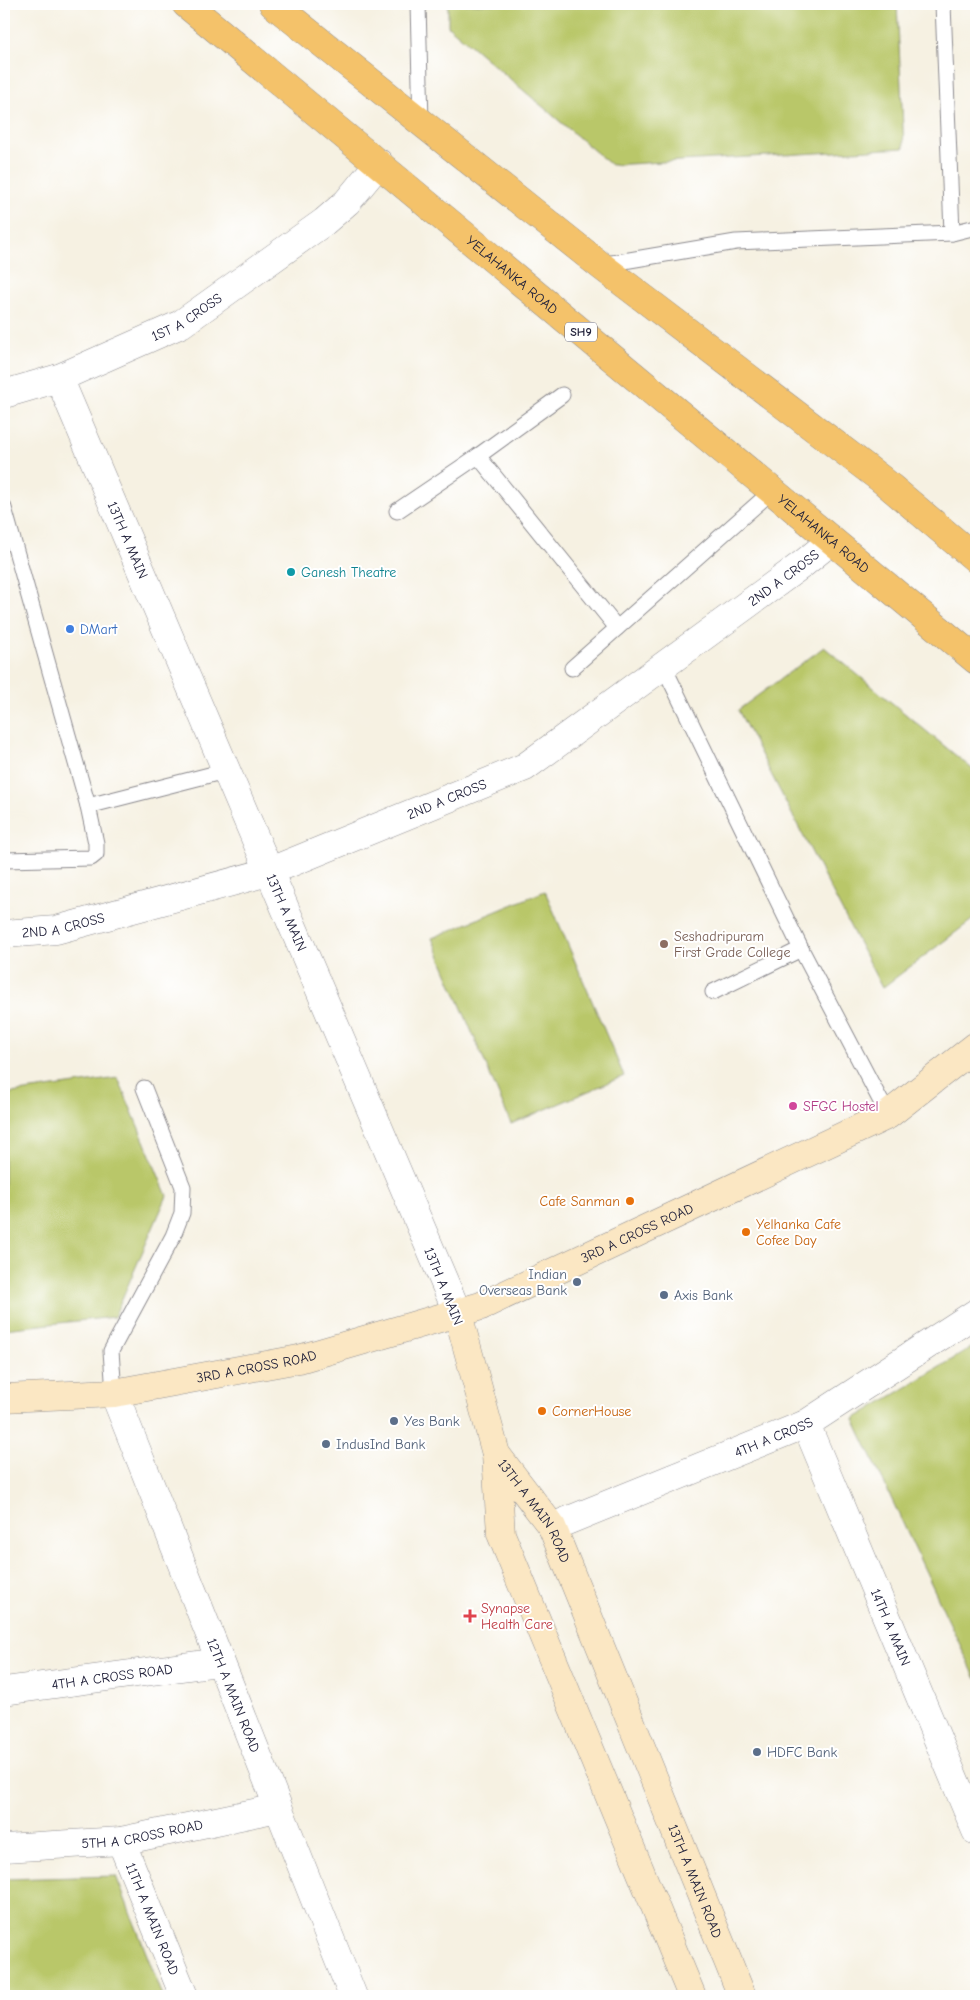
<svg xmlns="http://www.w3.org/2000/svg" width="980" height="2000" font-family="'Comic Neue',sans-serif">
<style>
.green{fill:#b9c769;stroke:#6e7452}
.lines{fill:none;stroke-linecap:round;stroke-linejoin:round}
.lane-casing{stroke:#8c8a8e;stroke-width:17}
.street-casing{stroke:#8c8a8e;stroke-width:29}
.secondary-casing{stroke:#8c8a8e;stroke-width:29}
.primary-casing{stroke:#8c8a8e;stroke-width:29}
.lane{stroke:#fff;stroke-width:15}
.street{stroke:#fff;stroke-width:28}
.secondary{stroke:#fbe7c3;stroke-width:28}
.primary{stroke:#f4c26a;stroke-width:28}
.culture-dot{fill:#0f9aa8;stroke:#fff;stroke-width:2}
.shop-dot{fill:#3f7fe0;stroke:#fff;stroke-width:2}
.education-dot{fill:#8d6e63;stroke:#fff;stroke-width:2}
.hotel-dot{fill:#d1479c;stroke:#fff;stroke-width:2}
.food-dot{fill:#e8710a;stroke:#fff;stroke-width:2}
.service-dot{fill:#5c6f8a;stroke:#fff;stroke-width:2}
.health-dot{fill:#e0444e;stroke:#fff;stroke-width:2}
.labels{text-anchor:middle;stroke-width:4;stroke-linejoin:round;paint-order:stroke}
.shield{fill:#fff;stroke:#646476;stroke-width:1}
.shield-label{font-size:12px;font-weight:bold;fill:#22223b}
.street-label{font-size:14px;fill:#22223b;stroke:#fff}
.culture-label{font-size:14px;fill:#0d838f;stroke:#fff;text-anchor:start}
.shop-label{font-size:14px;fill:#366cbe;stroke:#fff;text-anchor:start}
.education-label{font-size:14px;fill:#785e54;stroke:#fff;text-anchor:start}
.hotel-label{font-size:14px;fill:#b23c85;stroke:#fff;text-anchor:start}
.food-label{font-size:14px;fill:#c56008;stroke:#fff;text-anchor:start}
.service-label{font-size:14px;fill:#4e5e75;stroke:#fff;text-anchor:start}
.health-label{font-size:14px;fill:#be3a42;stroke:#fff;text-anchor:start}
</style>
<rect width="100%" height="100%" fill="#fff"/>
<filter id="ink" filterUnits="userSpaceOnUse"><feTurbulence type="fractalNoise" baseFrequency=".02" numOctaves="2"/><feDisplacementMap in="SourceGraphic" scale="10" xChannelSelector="R" yChannelSelector="G"/><feConvolveMatrix kernelMatrix="1 2 1 2 8 2 1 2 1" color-interpolation-filters="sRGB"/></filter>
<filter id="wash" filterUnits="userSpaceOnUse"><feTurbulence type="fractalNoise" baseFrequency=".0096" numOctaves="4" result="noise"/><feDisplacementMap in="SourceGraphic" scale="20" xChannelSelector="R" yChannelSelector="G"/><feGaussianBlur stdDeviation="1.12" result="paint"/><feColorMatrix in="noise" values="0 0 0 0 0 0 0 0 0 0 0 0 0 0 0 0 0 1.4 0 .05"/><feComposite in="paint" operator="in"/></filter>
<g filter="url(#wash)">
<rect width="100%" height="100%" fill="#f6f1e2"/>
<g class="green">
<path d="M448,4H897L904,148L611,165L448,26Z"/>
<path d="M824,647L976,772V917L882,988L738,710Z"/>
<path d="M545,891L624,1076L511,1124L432,938Z"/>
<path d="M118,1078L167,1196L114,1317L4,1329V1094Z"/>
<path d="M976,1345V1679L854,1419Z"/>
<path d="M116,1876L163,1996H4V1879Z"/>
</g>
</g>
<g filter="url(#ink)">
<g class="lines">
<g class="lane-casing">
<g id="lane">
<path d="M418,4L421,123"/>
<path d="M952,233L976,227"/>
<path d="M600,265L736,242L952,233L943,4"/>
<path d="M478,456L617,628"/>
<path d="M4,508L88,806L96,843V854L91,858L4,860"/>
<path d="M397,511L478,456L562,395"/>
<path d="M663,665L801,949L888,1115"/>
<path d="M572,668L772,491"/>
<path d="M88,806L225,771"/>
<path d="M713,992L801,949"/>
<path d="M114,1393L111,1351L173,1236L182,1213L183,1187L144,1088"/>
</g>
</g>
<g class="street-casing">
<g id="street">
<path id="s1" d="M59,378L458,1314"/>
<path id="s2" d="M4,394L59,378L181,324L324,222L347,202L379,163"/>
<path id="s3" d="M4,934L56,930L268,872L525,767L804,563L831,541"/>
<path id="s4" d="M114,1393L353,1996"/>
<path id="s5" d="M806,1424L976,1831"/>
<path id="s6" d="M552,1527L806,1424L976,1313"/>
<path id="s7" d="M4,1691L219,1662"/>
<path id="s8" d="M121,1841L184,1996"/>
<path id="s9" d="M4,1848L121,1841L278,1808"/>
</g>
</g>
<g class="secondary-casing">
<g id="secondary">
<path d="M458,1314L496,1454L501,1534L692,1996"/>
<path id="s10" d="M4,1398L114,1393L299,1359L481,1306L888,1115L976,1046"/>
<path id="s11" d="M496,1454L552,1527L742,1996"/>
</g>
</g>
<g class="primary-casing">
<g id="primary">
<path id="s12" d="M186,4L976,660"/>
<path d="M273,4L600,265L881,479L976,559"/>
</g>
</g>
<use href="#lane" class="lane"/>
<use href="#street" class="street"/>
<use href="#secondary" class="secondary"/>
<use href="#primary" class="primary"/>
</g>
</g>
<circle class="culture-dot" cx="291" cy="572" r="5"/>
<circle class="shop-dot" cx="70" cy="629" r="5"/>
<circle class="education-dot" cx="664" cy="944" r="5"/>
<circle class="hotel-dot" cx="793" cy="1106" r="5"/>
<g class="food-dot">
<circle cx="630" cy="1201" r="5"/>
<circle cx="746" cy="1232" r="5"/>
<circle cx="542" cy="1411" r="5"/>
</g>
<g class="service-dot">
<circle cx="577" cy="1282" r="5"/>
<circle cx="664" cy="1295" r="5"/>
<circle cx="394" cy="1421" r="5"/>
<circle cx="326" cy="1444" r="5"/>
<circle cx="757" cy="1752" r="5"/>
</g>
<path class="health-dot" d="M467.5 1608.5h5v5h5v5h-5v5h-5v-5h-5v-5h5z"/>
<g class="labels">
<rect class="shield" x="565" y="322.5" width="32" height="19" rx="4"/>
<g class="shield-label">
<text x="581" y="336">SH9</text>
</g>
<g class="street-label">
<text dy="5" stroke="none"><textPath href="#s12" startOffset="424">YELAHANKA ROAD</textPath></text>
<text dy="5" stroke="none"><textPath href="#s2" startOffset="199">1ST A CROSS</textPath></text>
<text dy="5" stroke="none"><textPath href="#s12" startOffset="829">YELAHANKA ROAD</textPath></text>
<text dy="5" stroke="none"><textPath href="#s1" startOffset="176">13TH A MAIN</textPath></text>
<text dy="5" stroke="none"><textPath href="#s3" startOffset="870">2ND A CROSS</textPath></text>
<text dy="5" stroke="none"><textPath href="#s3" startOffset="465">2ND A CROSS</textPath></text>
<text dy="5" stroke="none"><textPath href="#s1" startOffset="581">13TH A MAIN</textPath></text>
<text dy="5" stroke="none"><textPath href="#s3" startOffset="60">2ND A CROSS</textPath></text>
<text dy="5" stroke="none"><textPath href="#s10" startOffset="660">3RD A CROSS ROAD</textPath></text>
<text transform="translate(444 1286) rotate(68)" y="5">13TH A MAIN</text>
<text dy="5" stroke="none"><textPath href="#s10" startOffset="255">3RD A CROSS ROAD</textPath></text>
<text dy="5" stroke="none"><textPath href="#s6" startOffset="239">4TH A CROSS</textPath></text>
<text dy="5" stroke="none"><textPath href="#s11" startOffset="69">13TH A MAIN ROAD</textPath></text>
<text dy="5" stroke="none"><textPath href="#s5" startOffset="220">14TH A MAIN</textPath></text>
<text dy="5" stroke="none"><textPath href="#s7" startOffset="109">4TH A CROSS ROAD</textPath></text>
<text dy="5" stroke="none"><textPath href="#s4" startOffset="325">12TH A MAIN ROAD</textPath></text>
<text dy="5" stroke="none"><textPath href="#s9" startOffset="139">5TH A CROSS ROAD</textPath></text>
<text dy="5" stroke="none"><textPath href="#s11" startOffset="474">13TH A MAIN ROAD</textPath></text>
<text dy="5" stroke="none"><textPath href="#s8" startOffset="84">11TH A MAIN ROAD</textPath></text>
</g>
<g class="culture-label">
<text x="301" y="577">Ganesh Theatre</text>
</g>
<g class="shop-label">
<text x="80" y="634">DMart</text>
</g>
<g class="education-label">
<text x="674" y="941">Seshadripuram<tspan x="674" dy="16">First Grade College</tspan></text>
</g>
<g class="hotel-label">
<text x="803" y="1111">SFGC Hostel</text>
</g>
<g class="food-label">
<text x="620" y="1206" text-anchor="end">Cafe Sanman</text>
<text x="756" y="1229">Yelhanka Cafe<tspan x="756" dy="16">Cofee Day</tspan></text>
<text x="552" y="1416">CornerHouse</text>
</g>
<g class="service-label">
<text x="567" y="1279" text-anchor="end">Indian<tspan x="567" dy="16">Overseas Bank</tspan></text>
<text x="674" y="1300">Axis Bank</text>
<text x="404" y="1426">Yes Bank</text>
<text x="336" y="1449">IndusInd Bank</text>
<text x="767" y="1757">HDFC Bank</text>
</g>
<g class="health-label">
<text x="481" y="1613">Synapse<tspan x="481" dy="16">Health Care</tspan></text>
</g>
</g>
<rect width="980" height="2000" fill="none" stroke="#fff" stroke-width="20"/>
</svg>
